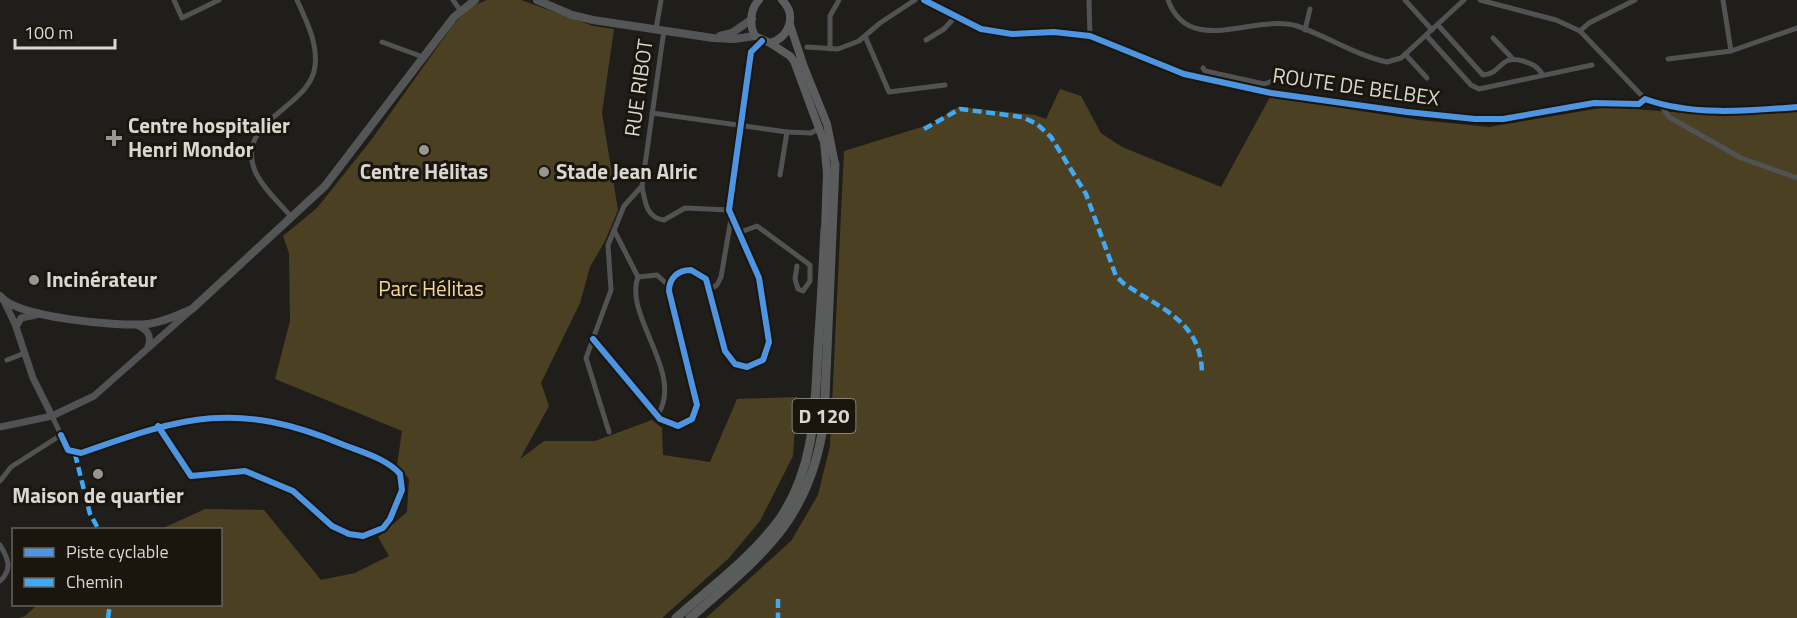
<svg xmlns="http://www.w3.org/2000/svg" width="1797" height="618" font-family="'Titillium Web',sans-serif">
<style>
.green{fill:#4c4023}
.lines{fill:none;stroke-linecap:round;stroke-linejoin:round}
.minor{stroke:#515253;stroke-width:5}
.tertiary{stroke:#515253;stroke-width:7}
.secondary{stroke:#545556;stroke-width:8}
.primary{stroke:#5c5d5e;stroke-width:8}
.trunk{stroke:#5a5c5c;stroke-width:9}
.quiet{stroke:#3fa9f5;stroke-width:4.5;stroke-dasharray:9 4.5;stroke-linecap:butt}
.cycleway-casing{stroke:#1a160e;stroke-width:10}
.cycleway{stroke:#4d94e3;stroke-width:6}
.poi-dot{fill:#989691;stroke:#1a160e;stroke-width:2}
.labels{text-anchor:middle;stroke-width:6;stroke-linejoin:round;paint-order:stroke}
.shield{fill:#1a160e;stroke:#a09d96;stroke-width:1.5}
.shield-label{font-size:20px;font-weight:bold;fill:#d9d7d1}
.street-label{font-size:21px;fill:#d9d7d1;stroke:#1a160e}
.poi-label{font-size:21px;font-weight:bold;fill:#d9d7d1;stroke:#1a160e;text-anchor:start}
.park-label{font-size:21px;fill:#f7d993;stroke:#1a160e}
</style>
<rect width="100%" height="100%" fill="#201e1a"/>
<g class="green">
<path d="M487,0H521L593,26L614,29L602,113L618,210L605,241L590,267L580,303L541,383L549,406L520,459L544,441H595L652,420L662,428L663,455L710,462L737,399L797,397L793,456L760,521L728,559L662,618H19L25,616L37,605L220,604V530L161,529L205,509L264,510L321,580L355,573L389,556L378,537L407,512L409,479L397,465L402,431L275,379L290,321L289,253L283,236L317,208L372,139L453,25L470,7Z"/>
<path d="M1060,89L1081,96L1101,133L1122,147L1221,187L1270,97L1419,120L1489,127L1606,107L1713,115L1797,111V618H706L791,541L818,495L830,446L844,151L938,122L951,110L961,107L1035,115L1046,119Z"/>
</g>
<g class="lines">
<g class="minor">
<path d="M174,0L182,18L219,0"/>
<path d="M453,0L460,10"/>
<path d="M924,0L981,29L1012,34L1054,32L1090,36L1184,74L1271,93L1407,112L1475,119H1503L1594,103L1639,104L1645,99C1691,116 1748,111 1797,107"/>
<path d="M1089,0L1090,36"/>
<path d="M1168,0C1189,58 1255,13 1297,26C1327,36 1355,55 1387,62L1401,58L1464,0"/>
<path d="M1405,0L1432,30"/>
<path d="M1480,0L1556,20L1580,31L1645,99"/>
<path d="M1438,25L1483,75C1502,74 1499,54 1523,61C1533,64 1537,66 1543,75"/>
<path d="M656,29L661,0"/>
<path d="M664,30L642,186C645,201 646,218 664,220L685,208L729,210"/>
<path d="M1305,30L1310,9"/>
<path d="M1580,31L1589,23L1635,0"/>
<path d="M1426,35L1471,85L1479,89L1592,65"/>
<path d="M865,36L889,92L945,85"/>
<path d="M1493,38L1512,58"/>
<path d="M926,40L944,29L955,17"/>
<path d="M382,42L423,57"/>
<path d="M807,47L838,49L859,41L880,23L915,0"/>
<path d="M830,49V16L839,0"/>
<path d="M1731,51L1797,28"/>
<path d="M1405,54L1427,78"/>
<path d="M1668,59L1731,51L1723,0"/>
<path d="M1203,68L1205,71L1264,84L1275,80"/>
<path d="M1660,104L1669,117L1741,158L1797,178"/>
<path d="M652,113L787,132L811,133L820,128"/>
<path d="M780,175L787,132"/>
<path d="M292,218C281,204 262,188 255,171C234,120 311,108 315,66C318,43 306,20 297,0"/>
<path d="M614,230L638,277L657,275L669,286"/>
<path d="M738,233L757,226L810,265V281L803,291L798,289L795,279L797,266"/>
<path d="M638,277C623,316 686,374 657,416"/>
<path d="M710,289L717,285L721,277L731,219"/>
<path d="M593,339L660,419L678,426L692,419L697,405L669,291C669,278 678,270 691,270L706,279L725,351L735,364L747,367L763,360L769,342L759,278L729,210L751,52L762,41"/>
<path d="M7,360L25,353"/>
<path d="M609,432L586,358L611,290L608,245L624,206L642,186"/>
<path d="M61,435L68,450L81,453C185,416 236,400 344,445C362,452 387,459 400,474L402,490L390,519L383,528L363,536L349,534L332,526L293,491L245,471L191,476L158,426"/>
<path d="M0,481L11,467L61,435L52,416"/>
<path d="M0,545C8,558 13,569 0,581"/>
</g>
<g class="tertiary">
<path d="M4,301L16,326"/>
<path d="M36,315L21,318L16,327L33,378L52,416"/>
<path d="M137,325C148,330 152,336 148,347"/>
<path d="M0,427L52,416L94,396L190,311"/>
</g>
<g class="secondary">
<path d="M537,0L572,15L593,20L713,38L734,39L755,36"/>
<path d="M720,36L732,33L752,19"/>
<path d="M0,296C17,318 120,327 148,324C164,322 178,315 192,309L325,186L454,17L475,0"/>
</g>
<g class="primary">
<path d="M759,0C750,9 749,25 755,36L770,43C790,37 797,15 782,0"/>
<path d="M790,25L804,67L827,124L835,164"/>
<path d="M770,43L790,56L794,61L824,142L827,173L825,229"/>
</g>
<g class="trunk">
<path d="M676,618C711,587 751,558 779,520C815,468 815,409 818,348C821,309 823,269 825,229"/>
<path d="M690,618C761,556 811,520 824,420L835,164"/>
</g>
<g class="quiet">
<path d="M924,129L960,109L1022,117L1037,124L1051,137L1086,194L1116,276L1123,283C1162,310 1202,321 1202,375"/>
<path d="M75,454L90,514L99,530"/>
<path d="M778,599V618"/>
<path d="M108,618L110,604"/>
</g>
<g class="cycleway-casing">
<g id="cycleway">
<path d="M924,0L981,29L1012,34L1054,32L1090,36L1184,74L1271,93L1407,112L1475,119H1503L1594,103L1639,104L1645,99C1691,116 1748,111 1797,107"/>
<path d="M593,339L660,419L678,426L692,419L697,405L669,291C669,278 678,270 691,270L706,279L725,351L735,364L747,367L763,360L769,342L759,278L729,210L751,52L762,41"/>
<path d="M61,435L68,450L81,453C185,416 236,400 344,445C362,452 387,459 400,474L402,490L390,519L383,528L363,536L349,534L332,526L293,491L245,471L191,476L158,426"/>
</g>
</g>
<use href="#cycleway" class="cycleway"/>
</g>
<g class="poi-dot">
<path d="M111 129h6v6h6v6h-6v6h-6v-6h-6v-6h6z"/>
<circle cx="424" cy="150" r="6"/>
<circle cx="544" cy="172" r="6"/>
<circle cx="34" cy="280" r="6"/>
<circle cx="98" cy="474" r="6"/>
</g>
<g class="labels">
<rect class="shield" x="792.5" y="399" width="63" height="34" rx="4.5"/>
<g class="shield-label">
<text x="824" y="423">D 120</text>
</g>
<g class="street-label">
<text transform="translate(1356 87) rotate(8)" y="7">ROUTE DE BELBEX</text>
<text transform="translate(639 88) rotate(-82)" y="7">RUE RIBOT</text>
</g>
<g class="poi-label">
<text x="128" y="133">Centre hospitalier<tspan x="128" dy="24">Henri Mondor</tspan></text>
<text x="424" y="179" text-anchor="middle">Centre Hélitas</text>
<text x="556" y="179">Stade Jean Alric</text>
<text x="46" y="287">Incinérateur</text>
<text x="98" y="503" text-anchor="middle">Maison de quartier</text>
</g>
<g class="park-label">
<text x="431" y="296">Parc Hélitas</text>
</g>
</g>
<rect x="12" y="528" width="210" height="78" fill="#1a160e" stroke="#66635c" stroke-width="1.5"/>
<rect x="24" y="548" width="30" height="9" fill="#4d94e3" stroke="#66635c" stroke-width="1.5"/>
<text x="66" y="558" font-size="18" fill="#d9d7d1">Piste cyclable</text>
<rect x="24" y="578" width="30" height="9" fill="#3fa9f5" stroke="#66635c" stroke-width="1.5"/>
<text x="66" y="588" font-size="18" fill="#d9d7d1">Chemin</text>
<path d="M15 39v9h100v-9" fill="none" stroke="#d9d7d1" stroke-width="3"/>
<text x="24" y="39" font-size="18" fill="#d9d7d1" stroke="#1a160e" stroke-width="4.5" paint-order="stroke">100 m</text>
</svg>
